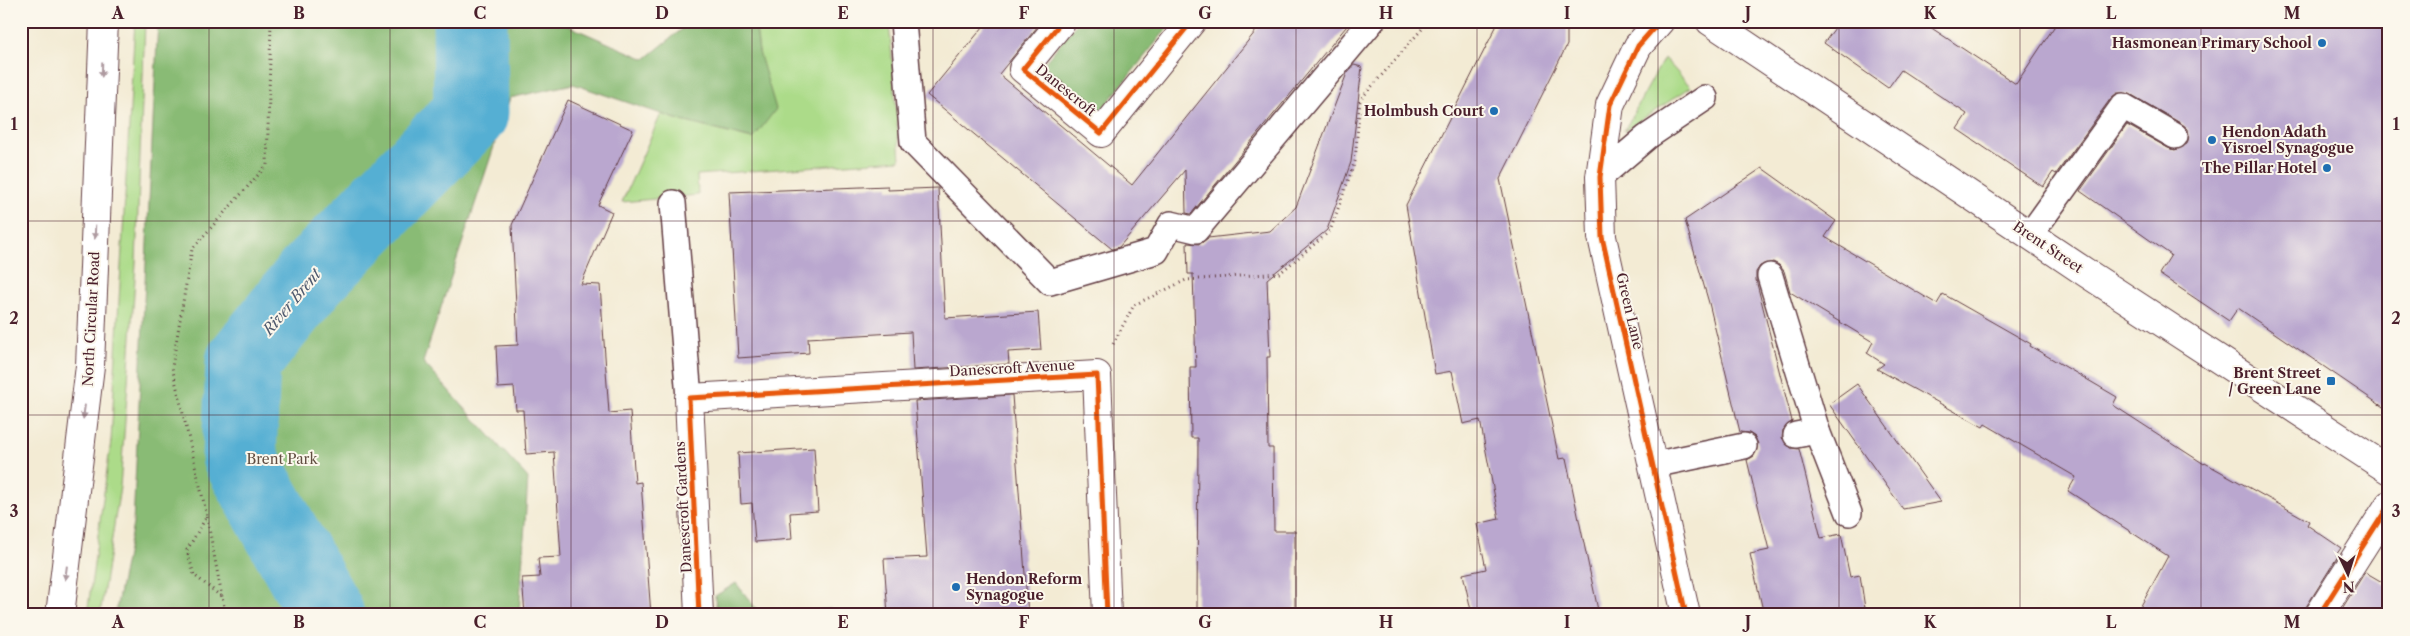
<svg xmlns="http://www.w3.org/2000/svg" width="2410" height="636" font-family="'Libre Caslon Text',serif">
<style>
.green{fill:#acdb89;stroke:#7b7d5a}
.forest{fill:#89bb75;stroke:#6a6d50}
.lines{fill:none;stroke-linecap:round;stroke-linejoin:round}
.river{stroke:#55afd3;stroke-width:75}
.building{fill:#baa7cf}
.lane-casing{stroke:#633e44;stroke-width:28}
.street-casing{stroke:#633e44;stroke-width:30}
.secondary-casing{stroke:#633e44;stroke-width:30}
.primary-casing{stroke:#633e44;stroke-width:30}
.highway-casing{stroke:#633e44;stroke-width:30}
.path{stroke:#633e44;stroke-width:3;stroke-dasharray:1 4;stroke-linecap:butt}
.lane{stroke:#fff;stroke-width:25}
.street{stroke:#fff;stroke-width:28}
.secondary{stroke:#fff;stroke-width:28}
.primary{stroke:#fff;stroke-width:28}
.highway{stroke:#fff;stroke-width:28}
.cycleway-casing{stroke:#fbf7ec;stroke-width:8}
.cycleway{stroke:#e8590c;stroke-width:5}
.oneway{fill:#ae9aa0}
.grid{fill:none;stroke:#4a1f2b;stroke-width:1;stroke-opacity:0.55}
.poi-dot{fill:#1f6fb2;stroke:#fbf7ec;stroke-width:2}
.labels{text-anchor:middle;stroke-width:4;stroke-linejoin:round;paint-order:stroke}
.poi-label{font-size:14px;font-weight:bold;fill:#4a1f2b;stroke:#fbf7ec;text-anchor:end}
.street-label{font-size:14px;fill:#4a1f2b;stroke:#fbf7ec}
.park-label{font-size:14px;fill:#624e42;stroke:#fbf7ec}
.water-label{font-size:15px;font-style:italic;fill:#4e596e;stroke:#fbf7ec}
.neatline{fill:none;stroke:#4a1f2b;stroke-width:2}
.grid-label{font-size:16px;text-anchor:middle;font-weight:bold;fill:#4a1f2b}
</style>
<rect width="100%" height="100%" fill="#fbf7ec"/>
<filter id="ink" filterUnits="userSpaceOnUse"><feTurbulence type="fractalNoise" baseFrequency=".02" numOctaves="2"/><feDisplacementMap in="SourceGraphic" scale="10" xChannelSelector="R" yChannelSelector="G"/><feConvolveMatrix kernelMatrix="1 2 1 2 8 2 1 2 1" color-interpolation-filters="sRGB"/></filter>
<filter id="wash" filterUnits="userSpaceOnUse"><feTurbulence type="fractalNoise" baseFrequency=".0096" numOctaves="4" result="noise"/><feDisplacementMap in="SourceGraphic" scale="20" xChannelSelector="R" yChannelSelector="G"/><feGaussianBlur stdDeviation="1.12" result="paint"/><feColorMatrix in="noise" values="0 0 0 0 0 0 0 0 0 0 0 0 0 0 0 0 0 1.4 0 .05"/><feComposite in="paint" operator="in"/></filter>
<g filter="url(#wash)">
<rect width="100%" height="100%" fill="#f3ebd4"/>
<g class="green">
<path d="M135,21H145L136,263L128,382L120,487L100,615H87L111,441Z"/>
<path d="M755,21H889L900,160L697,175L698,195L622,202L661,114L682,121L752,139L759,52Z"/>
<path d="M1664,58L1691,87L1624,131Z"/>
</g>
<g class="forest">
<path d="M158,21H557L645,59L692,21H755L759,52L776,109L753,139L682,121L573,84L510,98L423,362L528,478L519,615H115L133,524Z"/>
<path d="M1079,21H1173L1100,112L1041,67Z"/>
<path d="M736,583L761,615H717L715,596Z"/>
<path d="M831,609L835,615H770Z"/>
</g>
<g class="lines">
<path class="river" d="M327,615L239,456L243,362L311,277L471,113L470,21"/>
</g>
<g id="blocks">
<g class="building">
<path d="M988,21H1042L999,74L1132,185L1264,21H1351L1191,214L1186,213L1185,170L1119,247L1112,249L927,95Z"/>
<path d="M1499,21H1567V45L1500,179L1559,459L1566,458L1599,615H1472L1463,574L1486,569L1477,524L1499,519L1480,420L1463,424L1452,371L1435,374L1406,205Z"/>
<path d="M1840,21H1921L2016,84L2058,21H2389V411L2238,308L2229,321L2159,274L2171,255L2080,191L2127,125L2168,148L2175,150L2187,144L2189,136L2188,129L2182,124L2130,94L2117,93L2111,98L2056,174L2053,172L2043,187L1957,129L1967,114L1901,70L1888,88L1824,43Z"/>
<path d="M1354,65L1362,67L1351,162L1327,230L1267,279L1270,357H1267L1268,448H1273L1274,531H1295V615H1203V609H1197L1198,438H1191L1190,367H1196L1193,274H1188L1187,243L1200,244L1208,238L1270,231L1296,207L1347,73Z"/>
<path d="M568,100L633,130L598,205L612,212L581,284L600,285L609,413L630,411L635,483L641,482L651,615H525L522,578L540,577L538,558L561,557L554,452L526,454L523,410H516L514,387L498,388L496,346L518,345L512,225Z"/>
<path d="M1762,168L1836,221L1825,237L1937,304L1943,294L2031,344L2030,346L2117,397L2113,405L2204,464L2205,463L2309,521L2307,525L2341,548L2336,555L2338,556L2306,607L2303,615H2136L2168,556L2068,491L2076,477L1985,424L1983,427L1877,369L1884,364L1867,353L1873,342L1790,292L1784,271L1779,265L1773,262L1760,266L1756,272V280L1792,421L1783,430L1782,438L1791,448L1799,449L1821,538L1841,534L1850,577L1860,575L1866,615H1764L1750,554L1769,550L1747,460L1754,456L1758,444L1755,437L1749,433L1740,432L1709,303L1685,220Z"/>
<path d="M888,186V190L938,188L945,318L1038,312L1041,350L1008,352L1009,364L913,370L911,332L808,338L809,353L738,358L729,192Z"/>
<path d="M1857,384L1941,502L1903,509L1829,404Z"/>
<path d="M1012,395L1028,615H888L884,559L927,557L915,401Z"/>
<path d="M814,448L818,511L790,513L792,539L755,542L752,503L741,504L738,453Z"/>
<path d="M2365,572L2389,586V615H2338Z"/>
</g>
</g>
</g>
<g filter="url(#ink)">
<use href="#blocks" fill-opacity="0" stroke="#633e44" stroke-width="1"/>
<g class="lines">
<g class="lane-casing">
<g id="lane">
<path d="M903,21L913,142L1050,282L1156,251L1171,224L1196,230L1372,21"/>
<path d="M1600,177L1647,137L1705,98"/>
<path d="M673,203L689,398"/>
<path d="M2030,235L2123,106L2175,136"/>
<path d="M1770,276L1817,431"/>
<path d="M1796,435L1817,431L1849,513"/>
<path d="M1653,465L1744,446"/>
</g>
</g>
<g class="street-casing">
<g id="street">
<path d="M1062,21L1023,69L1101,133L1192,21"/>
<path d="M699,615L689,398L1097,375L1107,615"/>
<path d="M2319,615L2389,505"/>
</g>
</g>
<g class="secondary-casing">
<path id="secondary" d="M1660,21L1638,46L1610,105L1600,177L1602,237L1686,615"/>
</g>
<g class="primary-casing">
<path id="primary" d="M1710,21L2088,274L2389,470"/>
</g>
<g class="highway-casing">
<path id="highway" d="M60,615L90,366L104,21"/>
</g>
<g class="path">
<path d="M1113,344L1134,305L1186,280L1280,273L1330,231L1355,161L1360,100L1429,21"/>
<path d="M207,517L222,597"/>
<path d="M226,615L222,597L194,575L187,550L207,516L172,367L192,249L267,165L271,21"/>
</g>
<use href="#lane" class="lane"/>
<use href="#street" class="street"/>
<use href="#secondary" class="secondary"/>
<use href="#primary" class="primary"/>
<use href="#highway" class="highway"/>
<g class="cycleway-casing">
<g id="cycleway">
<path d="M1062,21L1023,69L1101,133L1192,21"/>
<path d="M1660,21L1638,46L1610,105L1600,177L1602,237L1686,615"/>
<path d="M699,615L689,398L1097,375L1107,615"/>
<path d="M2319,615L2389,505"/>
</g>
</g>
<use href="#cycleway" class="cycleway"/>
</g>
<defs><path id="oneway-solid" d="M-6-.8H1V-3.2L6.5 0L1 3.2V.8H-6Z" transform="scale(1.25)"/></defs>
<g class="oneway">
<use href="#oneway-solid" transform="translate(102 70) rotate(92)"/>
<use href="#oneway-solid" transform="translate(95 232) rotate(92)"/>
<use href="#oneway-solid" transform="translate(84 412) rotate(97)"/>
<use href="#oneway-solid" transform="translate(66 573) rotate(97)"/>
</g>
</g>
<path class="grid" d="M209,21V615M390,21V615M571,21V615M752,21V615M933,21V615M1114,21V615M1296,21V615M1477,21V615M1658,21V615M1839,21V615M2020,21V615M2201,21V615M21,221H2389M21,415H2389"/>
<g class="poi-dot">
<circle cx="2322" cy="43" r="5"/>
<circle cx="1494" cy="111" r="5"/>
<circle cx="2212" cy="140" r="5"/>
<circle cx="2327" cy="168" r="5"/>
<rect x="2326" y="376" width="10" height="10" rx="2.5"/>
<circle cx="956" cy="587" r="5"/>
</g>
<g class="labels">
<g class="poi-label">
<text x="2312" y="48">Hasmonean Primary School</text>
<text x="1484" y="116">Holmbush Court</text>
<text x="2222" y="137" text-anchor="start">Hendon Adath<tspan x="2222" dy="16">Yisroel Synagogue</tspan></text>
<text x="2317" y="173">The Pillar Hotel</text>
<text x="2321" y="378">Brent Street<tspan x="2321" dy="16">/ Green Lane</tspan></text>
<text x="966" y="584" text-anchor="start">Hendon Reform<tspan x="966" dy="16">Synagogue</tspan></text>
</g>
<g class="street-label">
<text transform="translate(1066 90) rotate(39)" y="5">Danescroft</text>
<text transform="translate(2048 247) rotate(34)" y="5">Brent Street</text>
<text transform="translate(1630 311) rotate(77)" y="5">Green Lane</text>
<text transform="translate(91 319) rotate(-87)" y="5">North Circular Road</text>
<text transform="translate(1012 368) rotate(-3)" y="5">Danescroft Avenue</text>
<text transform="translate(683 507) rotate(-93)" y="5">Danescroft Gardens</text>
</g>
<g class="park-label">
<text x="282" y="464">Brent Park</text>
</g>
<g class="water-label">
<text transform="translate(292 302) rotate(-50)" y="5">River Brent</text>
</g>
</g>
<rect width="2410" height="636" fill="none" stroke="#fbf7ec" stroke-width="55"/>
<g transform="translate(2348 574) rotate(176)" stroke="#fbf7ec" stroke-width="4" paint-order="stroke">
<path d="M0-4L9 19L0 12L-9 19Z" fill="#4a1f2b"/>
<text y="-8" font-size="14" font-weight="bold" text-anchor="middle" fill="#4a1f2b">N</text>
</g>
<rect x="28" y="28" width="2354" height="580" class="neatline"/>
<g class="grid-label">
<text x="118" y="19">A</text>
<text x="299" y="19">B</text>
<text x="480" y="19">C</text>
<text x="662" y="19">D</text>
<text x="843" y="19">E</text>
<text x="1024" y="19">F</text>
<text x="1205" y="19">G</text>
<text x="1386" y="19">H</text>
<text x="1567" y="19">I</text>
<text x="1748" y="19">J</text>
<text x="1930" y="19">K</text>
<text x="2111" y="19">L</text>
<text x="2292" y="19">M</text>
<text x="14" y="130">1</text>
<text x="2396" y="130">1</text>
<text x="14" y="324">2</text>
<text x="2396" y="324">2</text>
<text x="14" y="517">3</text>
<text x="2396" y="517">3</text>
<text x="118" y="628">A</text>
<text x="299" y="628">B</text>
<text x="480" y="628">C</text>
<text x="662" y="628">D</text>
<text x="843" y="628">E</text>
<text x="1024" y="628">F</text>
<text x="1205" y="628">G</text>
<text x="1386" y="628">H</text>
<text x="1567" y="628">I</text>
<text x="1748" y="628">J</text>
<text x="1930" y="628">K</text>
<text x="2111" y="628">L</text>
<text x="2292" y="628">M</text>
</g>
</svg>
